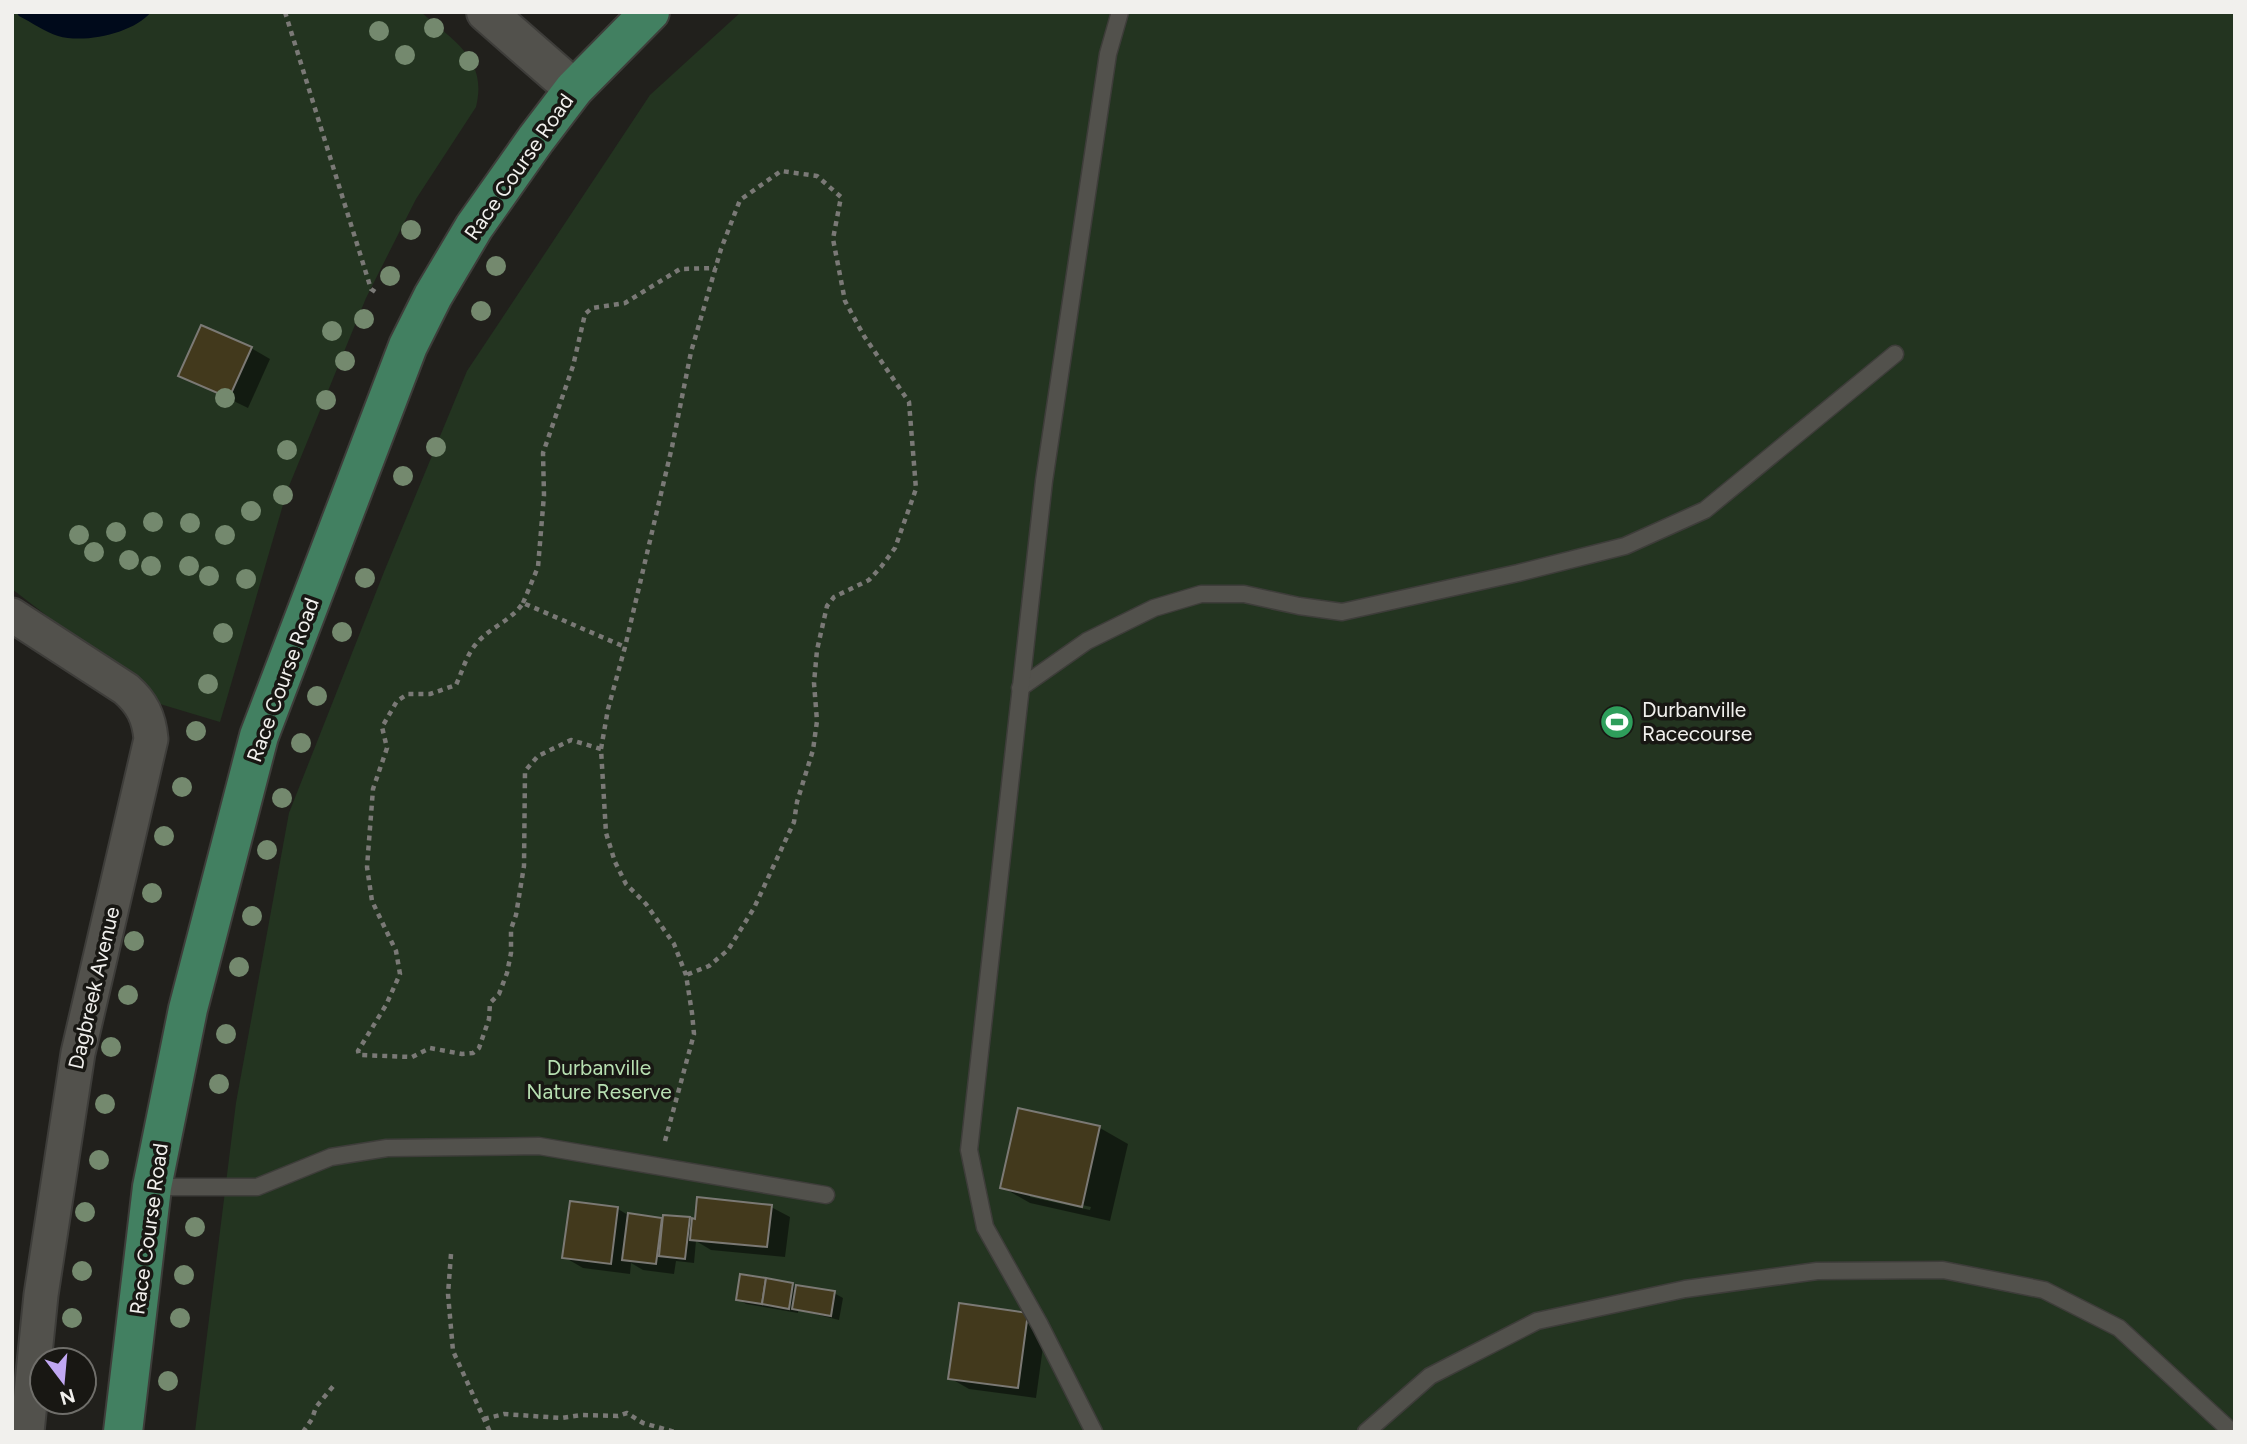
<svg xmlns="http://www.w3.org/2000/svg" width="2247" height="1444" font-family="Figtree,sans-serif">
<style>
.green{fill:#233420}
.water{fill:#000a1b}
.shadow{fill:#0007;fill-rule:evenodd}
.building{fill:#42391c;stroke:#7b7974;stroke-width:2}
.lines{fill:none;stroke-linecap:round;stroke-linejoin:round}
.service-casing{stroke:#3e3d3a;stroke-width:19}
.minor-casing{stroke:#3e3d3a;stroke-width:37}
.secondary-casing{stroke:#3e3d3a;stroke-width:42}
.primary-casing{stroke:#3e3d3a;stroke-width:42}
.path{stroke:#7a7976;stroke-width:4.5;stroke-dasharray:5 5;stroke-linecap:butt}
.service{stroke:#52514c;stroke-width:16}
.minor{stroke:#52514c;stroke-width:33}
.secondary{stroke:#52514c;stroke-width:38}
.primary{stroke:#428061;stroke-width:38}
.tree{fill:#74896e}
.labels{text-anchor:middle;stroke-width:7;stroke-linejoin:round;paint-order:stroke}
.street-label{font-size:21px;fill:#f1f0ed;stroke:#181713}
.poi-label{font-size:21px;fill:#f1f0ed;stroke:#181713;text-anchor:start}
.park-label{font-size:21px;fill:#b7dfb1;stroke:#181713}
</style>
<rect width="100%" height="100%" fill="#21201c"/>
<g class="green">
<path d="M12,12H421C453,41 488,58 476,107L416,199L366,298L287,491L220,722L160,704L141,681L126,669L73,636L12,589Z"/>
<path d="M741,12H2235V1432H195L236,1103L289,813L384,572L467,371L650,95Z"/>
</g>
<path class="water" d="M16,12H151C134,33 85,44 58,36C45,32 31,22 19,16Z"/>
<g class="shadow">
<path d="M251,348L270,359L248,408L180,375Z"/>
<path d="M1019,1111L1100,1128L1128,1144L1110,1221L1030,1203L1002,1187ZM1030,1193L1091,1207L1090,1210L1030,1197Z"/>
<path d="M771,1207L790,1217L785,1257L711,1250L696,1241L694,1263L676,1261L674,1274L643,1270L631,1263L630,1274L583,1268L564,1257L618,1209L628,1215L664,1221L689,1219L697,1221Z"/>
<path d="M741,1276L834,1293L843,1298L839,1320L798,1310V1313L746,1304L738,1299Z"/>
<path d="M1027,1314L1046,1325L1036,1398L969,1389L950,1378Z"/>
</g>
<g class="building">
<path d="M201,325L252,347L229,398L178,376Z"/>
<path d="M1018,1108L1100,1126L1082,1207L1000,1188Z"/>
<path d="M697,1197L772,1205L767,1247L690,1240L692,1218L695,1219Z"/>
<path d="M570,1201L618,1207L611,1264L562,1258Z"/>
<path d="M628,1213L662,1218L656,1264L622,1260Z"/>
<path d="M663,1215L690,1217L685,1259L659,1256Z"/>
<path d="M740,1274L766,1278L762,1304L736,1300Z"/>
<path d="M766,1278L793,1283L789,1309L762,1304Z"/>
<path d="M796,1285L835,1291L831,1316L792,1309Z"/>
<path d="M959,1303L1028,1313L1018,1388L948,1379Z"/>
</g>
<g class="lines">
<g class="service-casing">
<g id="service">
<path d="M1020,688L1087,641L1154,608L1201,594H1244L1299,606L1342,612L1518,573L1625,546L1705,510L1895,354"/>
<path d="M152,1187H257L331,1157L387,1148L539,1146L826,1195"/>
<path d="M1094,1432L1040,1325L985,1227L969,1150L1044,481L1108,54L1120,12"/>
<path d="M1366,1432L1430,1376L1537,1321L1685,1289L1817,1271L1943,1270L2044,1290L2119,1328L2232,1432"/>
</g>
</g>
<g class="minor-casing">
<path id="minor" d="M12,615L126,689C142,703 149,717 151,739L78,1053L41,1295L27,1432"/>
</g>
<g class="secondary-casing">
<path id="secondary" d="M486,12L574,89"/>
</g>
<g class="primary-casing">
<path id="primary" d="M123,1432L152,1187L188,1009L259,736L408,346L433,296L474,227L536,139L574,89L650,12"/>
</g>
<g class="path">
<path d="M285,12L371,289L377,293"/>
<path d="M523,603L538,567L544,495L543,453L573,366L585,314L592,308L625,303L680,269L716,268"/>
<path d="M601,749L571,740L538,756L525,771L524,866L516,915L511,929V953L507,973L499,994L490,1003L489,1019L479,1048L473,1053L462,1054L430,1048L412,1057L359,1055L358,1051L386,1005L400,974L396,951L372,901L367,867L373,789L387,748L382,727L397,701L408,694H430L456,685C462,672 467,654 476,644C490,627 511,621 523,603L625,647"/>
<path d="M665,1141L694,1034L692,1013L686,975L674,944L646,904L626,884L615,862L606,833L601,749L608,709L625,647L672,447L691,352L721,249L740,200L781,171L817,176L841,197L833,239L845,301L864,336L909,402L916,489L895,548L881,567L869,580L834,597L827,606L817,650L814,683L817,721L813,750L797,802L794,822L754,908L728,950L709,966L686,975"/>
<path d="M451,1254L448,1294L453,1351L490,1432"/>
<path d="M484,1419L504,1414L561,1418L581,1415L618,1416L627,1413L643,1423L675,1432"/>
<path d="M303,1432L312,1419L316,1407L335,1384"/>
</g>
<use href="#service" class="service"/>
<use href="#minor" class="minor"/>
<use href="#secondary" class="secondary"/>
<use href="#primary" class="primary"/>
</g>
<g class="tree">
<circle cx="434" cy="28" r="10"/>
<circle cx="379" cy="31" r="10"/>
<circle cx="405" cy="55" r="10"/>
<circle cx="469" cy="61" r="10"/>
<circle cx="411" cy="230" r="10"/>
<circle cx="496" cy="266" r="10"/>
<circle cx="390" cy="276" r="10"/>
<circle cx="481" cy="311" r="10"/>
<circle cx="364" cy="319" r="10"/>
<circle cx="332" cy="331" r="10"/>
<circle cx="345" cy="361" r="10"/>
<circle cx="225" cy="398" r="10"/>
<circle cx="326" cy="400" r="10"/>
<circle cx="436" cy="447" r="10"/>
<circle cx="287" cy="450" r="10"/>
<circle cx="403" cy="476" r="10"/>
<circle cx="283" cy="495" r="10"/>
<circle cx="251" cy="511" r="10"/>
<circle cx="153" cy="522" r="10"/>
<circle cx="190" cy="523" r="10"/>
<circle cx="116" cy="532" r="10"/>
<circle cx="79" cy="535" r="10"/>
<circle cx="225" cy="535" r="10"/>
<circle cx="94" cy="552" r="10"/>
<circle cx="129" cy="560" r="10"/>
<circle cx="151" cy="566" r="10"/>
<circle cx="189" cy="566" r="10"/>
<circle cx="209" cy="576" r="10"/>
<circle cx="365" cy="578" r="10"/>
<circle cx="246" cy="579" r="10"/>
<circle cx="342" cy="632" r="10"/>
<circle cx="223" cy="633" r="10"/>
<circle cx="208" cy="684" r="10"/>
<circle cx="317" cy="696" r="10"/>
<circle cx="196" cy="731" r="10"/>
<circle cx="301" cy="743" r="10"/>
<circle cx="182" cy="787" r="10"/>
<circle cx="282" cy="798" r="10"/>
<circle cx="164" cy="836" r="10"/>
<circle cx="267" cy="850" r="10"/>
<circle cx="152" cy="893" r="10"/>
<circle cx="252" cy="916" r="10"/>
<circle cx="134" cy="941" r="10"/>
<circle cx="239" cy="967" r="10"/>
<circle cx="128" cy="995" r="10"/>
<circle cx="226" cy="1034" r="10"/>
<circle cx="111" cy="1047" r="10"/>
<circle cx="219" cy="1084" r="10"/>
<circle cx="105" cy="1104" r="10"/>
<circle cx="99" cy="1160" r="10"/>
<circle cx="85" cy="1212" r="10"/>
<circle cx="195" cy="1227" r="10"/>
<circle cx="82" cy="1271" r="10"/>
<circle cx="184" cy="1275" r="10"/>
<circle cx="72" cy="1318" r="10"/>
<circle cx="180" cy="1318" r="10"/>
<circle cx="168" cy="1381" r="10"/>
</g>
<defs>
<g id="stadium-disc" transform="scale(1.75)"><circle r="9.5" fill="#2e9e5b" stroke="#181713"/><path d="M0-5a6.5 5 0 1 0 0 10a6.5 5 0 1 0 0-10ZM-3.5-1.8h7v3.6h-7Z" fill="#fff"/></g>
</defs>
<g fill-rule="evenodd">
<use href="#stadium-disc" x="1617" y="722"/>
</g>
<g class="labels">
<g class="street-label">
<text transform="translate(519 167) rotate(-55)" y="7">Race Course Road</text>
<text transform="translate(283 680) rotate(-70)" y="7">Race Course Road</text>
<text transform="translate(94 988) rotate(-77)" y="7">Dagbreek Avenue</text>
<text transform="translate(149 1229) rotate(-82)" y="7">Race Course Road</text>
</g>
<g class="poi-label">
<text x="1642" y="717">Durbanville<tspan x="1642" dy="24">Racecourse</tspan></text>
</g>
<g class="park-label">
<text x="599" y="1075">Durbanville<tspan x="599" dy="24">Nature Reserve</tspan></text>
</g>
</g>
<rect width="2247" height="1444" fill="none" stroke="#f1f0ed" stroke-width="28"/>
<g transform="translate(63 1381) rotate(164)"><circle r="33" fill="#181713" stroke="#6f6e6a" stroke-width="2"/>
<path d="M0-5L12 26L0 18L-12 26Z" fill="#c1a8f3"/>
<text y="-10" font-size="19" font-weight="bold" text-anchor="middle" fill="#f1f0ed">N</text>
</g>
</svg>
